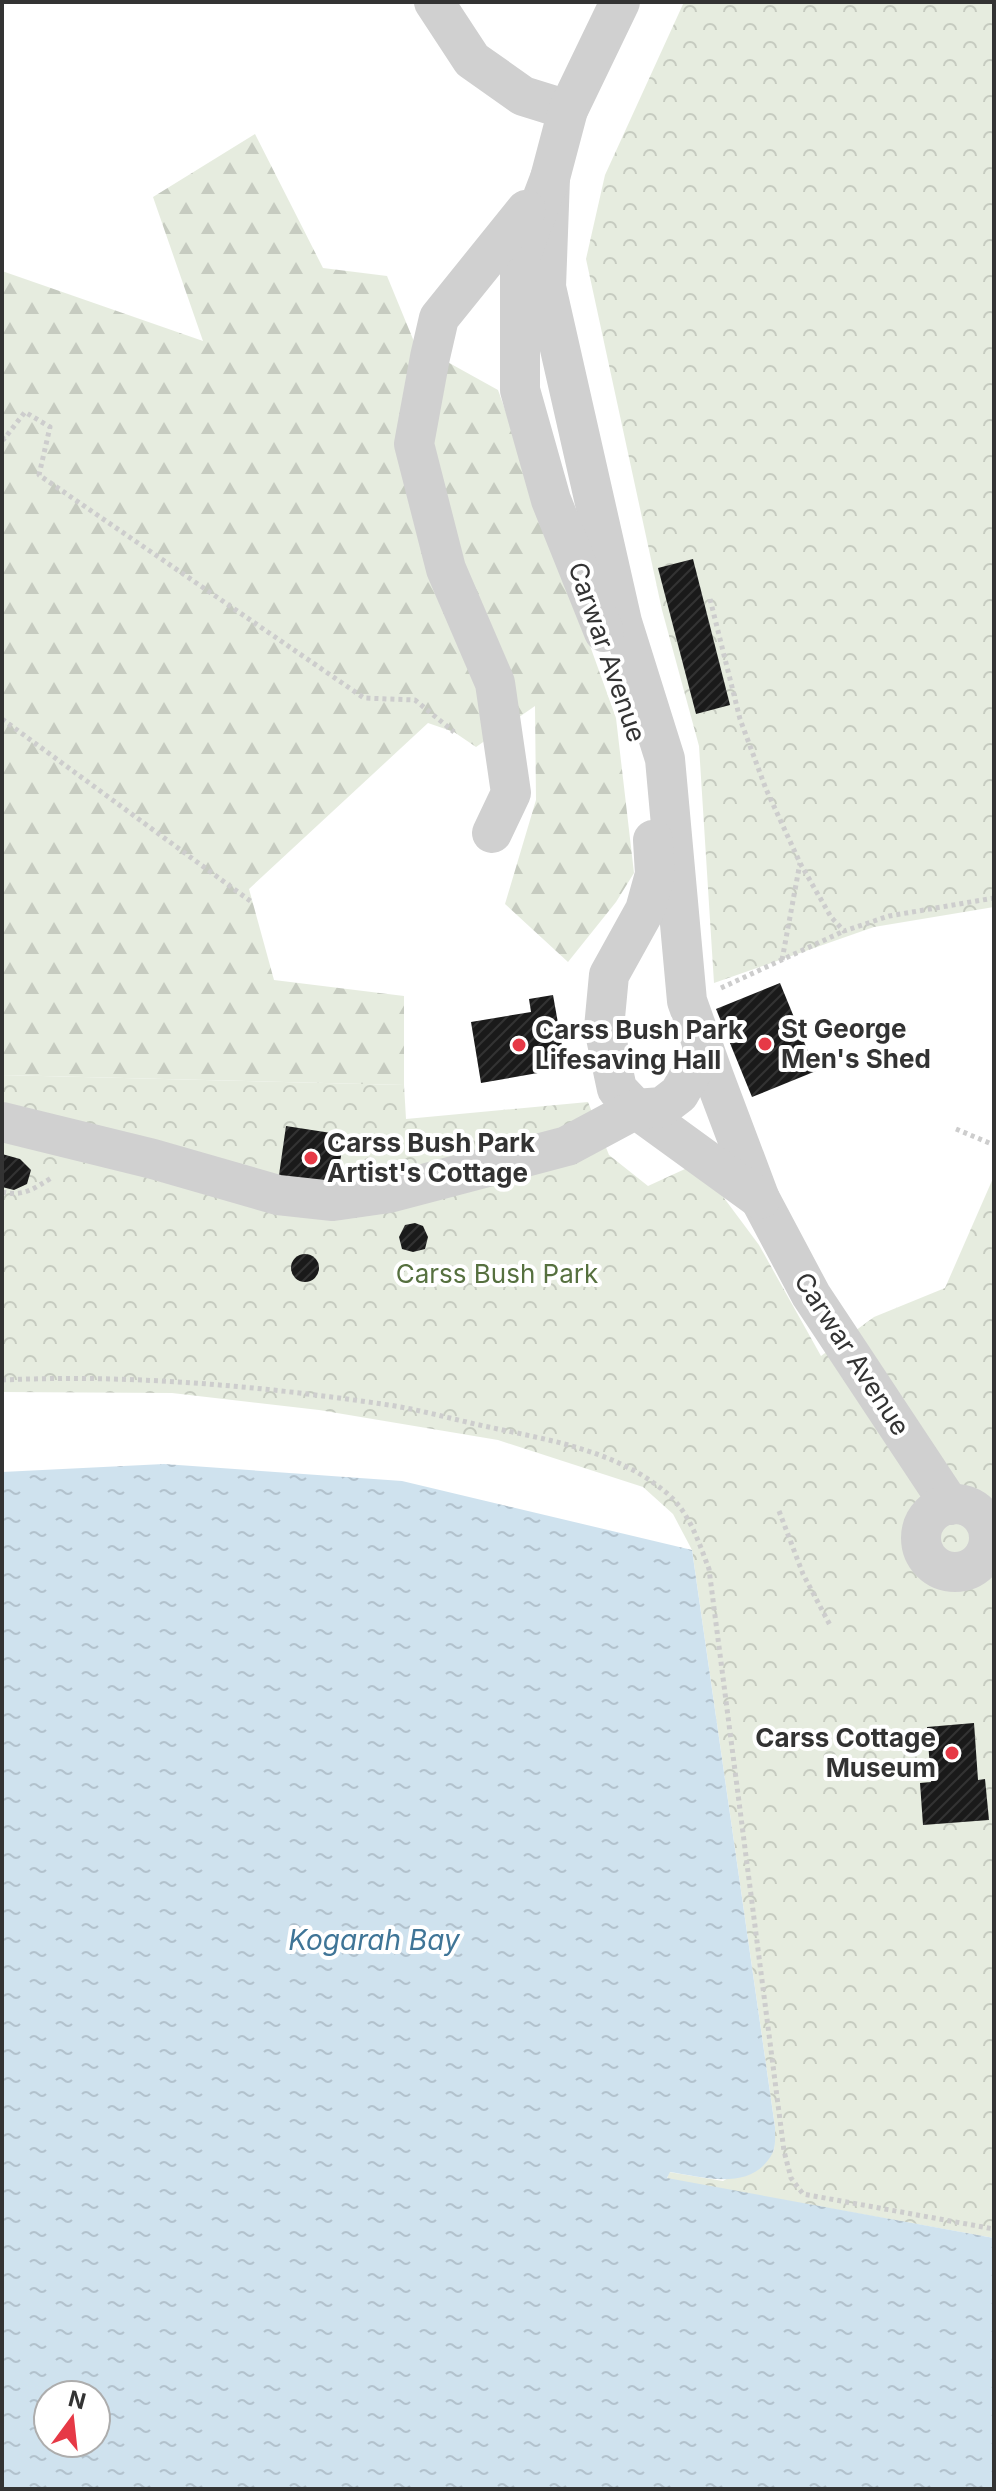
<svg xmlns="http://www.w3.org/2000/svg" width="996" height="2491" font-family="Inter,sans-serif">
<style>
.forest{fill:url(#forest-firs)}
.park{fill:url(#park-crowns)}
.water{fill:url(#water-ripples);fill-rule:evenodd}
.building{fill:url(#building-hatch)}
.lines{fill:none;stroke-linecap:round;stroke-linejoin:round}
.path{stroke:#cdcdcd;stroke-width:5;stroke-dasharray:4 4;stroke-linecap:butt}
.minor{stroke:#d0d0d0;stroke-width:40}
.poi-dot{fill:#e63946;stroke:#fff;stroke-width:3}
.labels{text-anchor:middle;stroke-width:8;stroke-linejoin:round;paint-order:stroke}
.street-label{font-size:26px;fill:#333;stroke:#fff}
.poi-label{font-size:26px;font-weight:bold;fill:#333;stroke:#fff;text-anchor:start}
.park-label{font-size:26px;fill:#56703f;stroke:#fff}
.water-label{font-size:28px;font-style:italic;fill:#3f7597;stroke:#fff}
</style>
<defs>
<pattern id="forest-firs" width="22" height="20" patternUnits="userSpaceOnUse" patternTransform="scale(2)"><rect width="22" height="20" fill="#e6ecdf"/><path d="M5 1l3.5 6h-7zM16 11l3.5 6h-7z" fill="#c6cbc0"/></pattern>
<pattern id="park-crowns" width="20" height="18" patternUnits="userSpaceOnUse" patternTransform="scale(2)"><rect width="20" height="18" fill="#e6ecdf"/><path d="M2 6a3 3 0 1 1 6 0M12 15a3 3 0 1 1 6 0" fill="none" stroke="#c6cbc0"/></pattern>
<pattern id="water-ripples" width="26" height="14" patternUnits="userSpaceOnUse" patternTransform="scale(2)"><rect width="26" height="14" fill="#cfe2ee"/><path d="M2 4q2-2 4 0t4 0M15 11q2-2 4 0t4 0" fill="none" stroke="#b2c2cd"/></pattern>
<pattern id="building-hatch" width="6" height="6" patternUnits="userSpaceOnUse" patternTransform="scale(2)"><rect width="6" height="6" fill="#1a1a1a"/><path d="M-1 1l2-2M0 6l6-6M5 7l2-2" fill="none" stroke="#333"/></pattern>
</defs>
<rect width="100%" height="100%" fill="#fff"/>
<path class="forest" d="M255,134L323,268L387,276L415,344L498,390L616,718L634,873L616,902L568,962L505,904L536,800L535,706L476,747L454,732L428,723L249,889L274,980L404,996V1085L2,1075V271L203,341L153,197Z"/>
<g class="park">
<path d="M684,2H994V907L874,927L714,983L699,746L662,610L586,259L605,175Z"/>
<path d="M2,1075L404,1085L406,1119L588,1102L609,1155L648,1186L698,1163L759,1245L821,1356L874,1317L945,1288L994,1176V2238L667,2179L669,2172L723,2181L774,2151L775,2127L692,1550L673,1514L643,1487L498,1440L319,1410L172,1393L2,1392Z"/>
</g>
<path class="water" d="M164,1464L402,1481L692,1550L775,2127C775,2134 776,2145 773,2152C753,2193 703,2177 670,2172L667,2178L994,2238V2489H2V1472ZM48,2395H96V2443H48Z"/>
<g class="building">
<path d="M693,559L730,705L696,714L658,568Z"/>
<path d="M780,983L816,1071L752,1097L716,1009Z"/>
<path d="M553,995L566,1068L481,1083L471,1022L531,1012L529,999Z"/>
<path d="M286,1126L344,1135L336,1191L278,1182Z"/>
<path d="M2,1154L20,1159L31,1170L27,1184L14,1190L2,1187Z"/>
<path d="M415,1223L423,1226L428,1237L425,1249L413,1252L402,1249L399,1237L405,1225Z"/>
<circle cx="305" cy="1268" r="14"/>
<path d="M974,1723L978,1780L985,1779L989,1820L923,1825L920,1783L931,1782L927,1727Z"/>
</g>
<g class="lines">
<g class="path">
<path d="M2,437L4,439L25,412L50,427L39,475L364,698L415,700L454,732"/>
<path d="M710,599L740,719L766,789L800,863L831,917L844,931L889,916L994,898"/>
<path d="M2,719L253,903"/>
<path d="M782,960L800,863"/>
<path d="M721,988L844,931"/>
<path d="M956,1129L994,1145"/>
<path d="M2,1192C25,1197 34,1188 53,1177"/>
<path d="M2,1380C131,1374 261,1386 389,1405C421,1410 452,1419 484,1426C548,1440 618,1450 669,1495C690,1514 699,1543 709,1569L784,2151L791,2178L803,2194L994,2229"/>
<path d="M779,1511L803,1574L831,1627"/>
</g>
<g class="minor">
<path d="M434,2L472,60L523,96L568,110"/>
<path d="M550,178L546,287L622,622L665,759L687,1001L714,1077L760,1199L811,1295L950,1505"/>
<path d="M604,632L551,500L520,390V257L550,178L568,110L620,2"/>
<path d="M492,833L511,793L495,683L446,569L414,444L430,357L439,318L526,210"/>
<path d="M653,840L655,874L645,910L609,975L604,1028L617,1089L636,1109L760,1199"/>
<path d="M2,1122L153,1159L278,1195L333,1201L389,1193L567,1146L636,1109L662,1107L679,1094L704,1050"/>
<circle cx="955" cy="1538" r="34"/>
</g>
</g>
<g class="poi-dot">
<circle cx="765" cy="1044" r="8"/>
<circle cx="519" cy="1045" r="8"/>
<circle cx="311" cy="1158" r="8"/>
<circle cx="952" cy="1753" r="8"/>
</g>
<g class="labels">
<g class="street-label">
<text transform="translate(607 652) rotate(71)" y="9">Carwar Avenue</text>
<text transform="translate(852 1354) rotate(57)" y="9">Carwar Avenue</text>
</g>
<g class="poi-label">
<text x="781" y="1038">St George<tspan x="781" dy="30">Men's Shed</tspan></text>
<text x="535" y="1039">Carss Bush Park<tspan x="535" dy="30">Lifesaving Hall</tspan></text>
<text x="327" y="1152">Carss Bush Park<tspan x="327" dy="30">Artist's Cottage</tspan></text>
<text x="936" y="1747" text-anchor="end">Carss Cottage<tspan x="936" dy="30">Museum</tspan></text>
</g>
<g class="park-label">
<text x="497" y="1283">Carss Bush Park</text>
</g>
<g class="water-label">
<text x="374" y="1950">Kogarah Bay</text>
</g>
</g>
<rect width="996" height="2491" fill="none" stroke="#333333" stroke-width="8"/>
<g transform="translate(72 2419) rotate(15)"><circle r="38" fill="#ffffff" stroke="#adadad" stroke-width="2"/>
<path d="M0-6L14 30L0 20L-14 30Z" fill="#e63946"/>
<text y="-12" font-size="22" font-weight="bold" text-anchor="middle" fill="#333333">N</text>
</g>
</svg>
